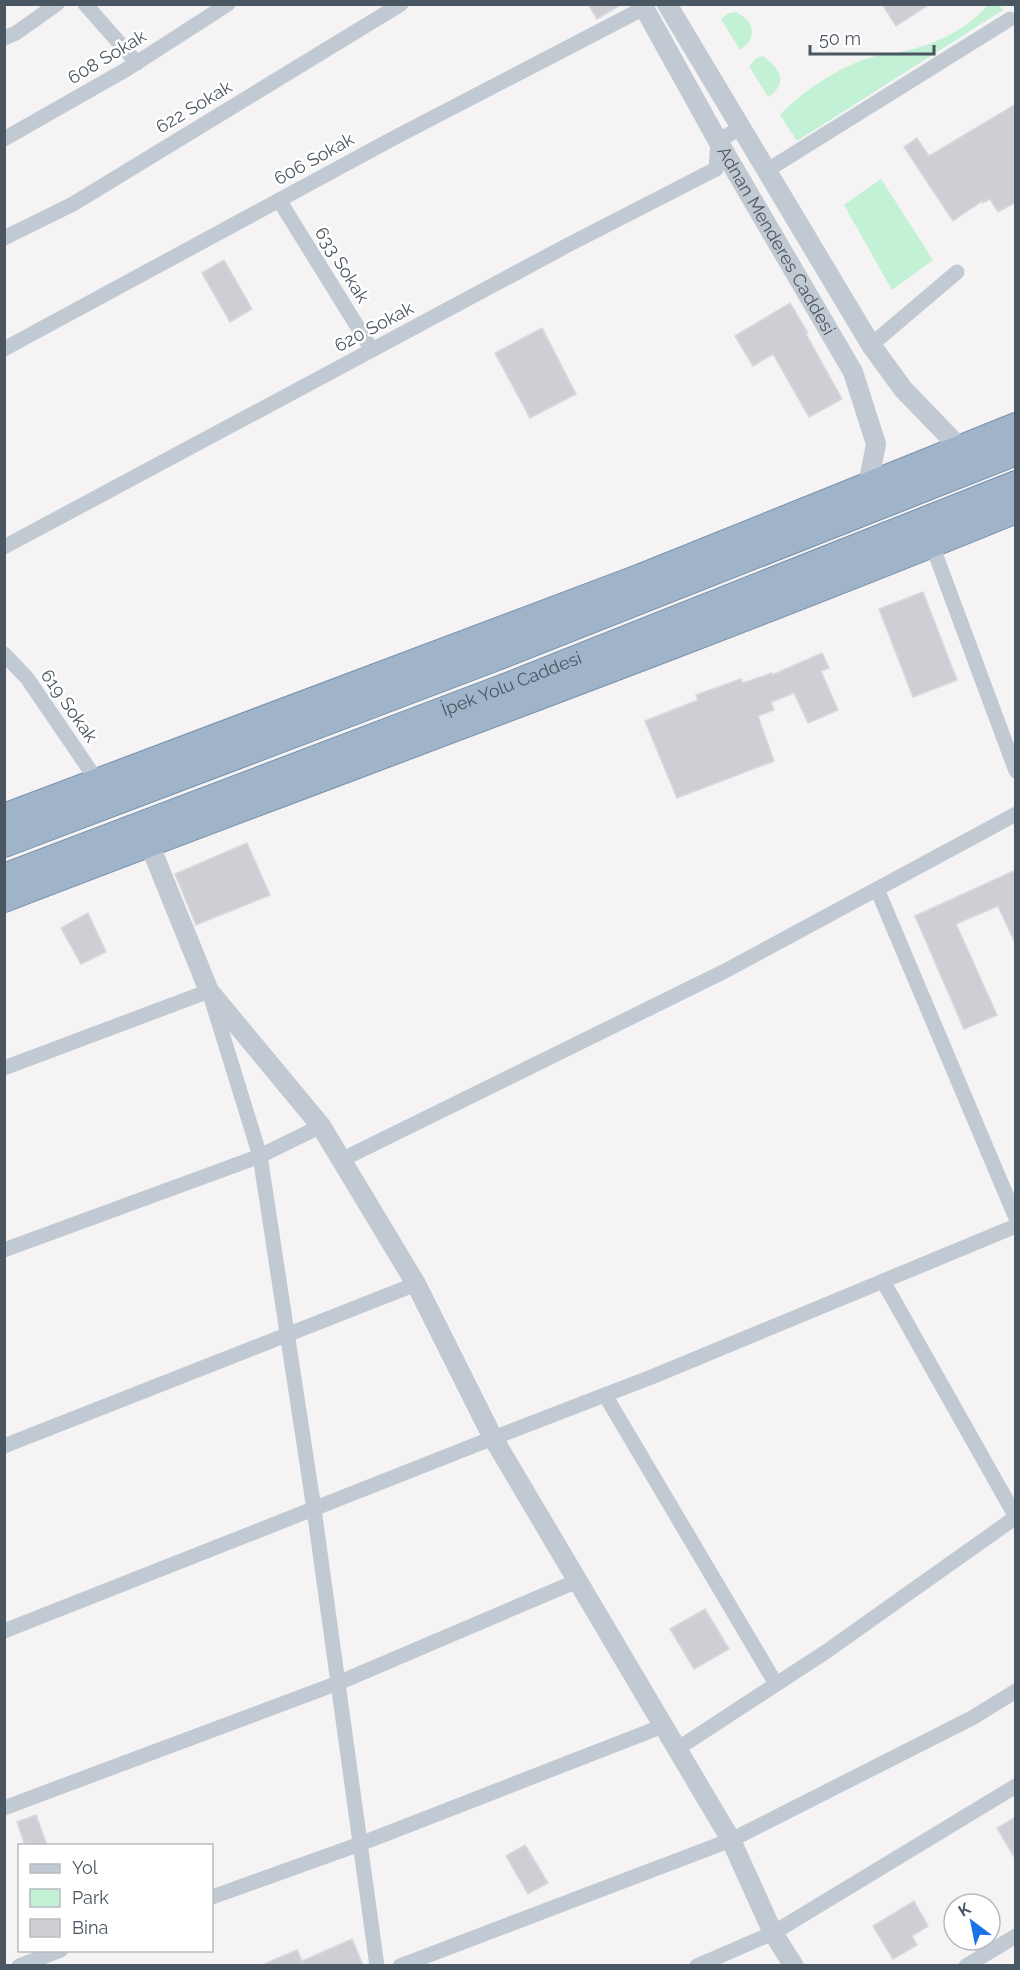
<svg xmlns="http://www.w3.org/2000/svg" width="1020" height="1970" font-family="Raleway,sans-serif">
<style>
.green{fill:#c3f1d5}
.building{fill:#cdcfd5;stroke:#d7d9de;stroke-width:1.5}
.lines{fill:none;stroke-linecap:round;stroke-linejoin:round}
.trunk-casing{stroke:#7690ad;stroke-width:28}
.minor{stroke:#c1cad2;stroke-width:15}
.tertiary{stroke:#c1cad2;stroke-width:20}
.trunk{stroke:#9fb4c9;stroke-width:26}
.labels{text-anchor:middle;stroke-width:5;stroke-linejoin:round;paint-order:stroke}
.street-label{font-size:18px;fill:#4a5661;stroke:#fff}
</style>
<rect width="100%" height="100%" fill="#f5f3f3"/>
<g class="green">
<path d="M988,5H999L1003,10L797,141L780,115C801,92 839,67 869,58C880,54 893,53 905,51C936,44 967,29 988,5Z"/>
<path d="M736,12C755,22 758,38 740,50L721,19L729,13Z"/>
<path d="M763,56C780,68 789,83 768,97L749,66L757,58Z"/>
<path d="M881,179L933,260L892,290L844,205Z"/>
</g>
<g class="building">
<path d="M588,4H622L597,19Z"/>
<path d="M882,4H930L896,26Z"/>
<path d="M1016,104V202L998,212L990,199L983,203L982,201L953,221L904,147L917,138L929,156Z"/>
<path d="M224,260L252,309L230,322L202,273Z"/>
<path d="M790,303L808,333L806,334L842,399L809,417L773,354L753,366L735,336Z"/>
<path d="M542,328L576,394L530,418L495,353Z"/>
<path d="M923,592L957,680L913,697L879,609Z"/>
<path d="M822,653L829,668L821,671L838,710L808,723L794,693L771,702L774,710L758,716L774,761L677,798L645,721L698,700L696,695L741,679L743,683L772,673V675Z"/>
<path d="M247,843L270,895L196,925L175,874Z"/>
<path d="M1016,870V945L998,906L956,924L997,1015L964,1029L915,916Z"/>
<path d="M88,913L106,952L81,964L61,928Z"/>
<path d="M705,1609L729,1649L694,1669L670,1629Z"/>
<path d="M36,1815L47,1845H25L17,1822Z"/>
<path d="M1016,1817V1860L997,1828Z"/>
<path d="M525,1845L548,1883L528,1894L506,1856Z"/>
<path d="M914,1901L928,1926L912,1936L917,1945L893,1959L873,1926Z"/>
<path d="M352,1939L363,1965H262L297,1950L302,1961Z"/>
</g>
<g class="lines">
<g class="trunk-casing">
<g id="trunk">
<path d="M4,817L641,577L1016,426"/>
<path d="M4,844L492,659L1016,452"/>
<path id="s2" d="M4,877L510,685L1016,484"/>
<path d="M4,899C341,769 681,647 1016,510"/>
</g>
</g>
<g class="minor">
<path d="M85,4L137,63"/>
<path d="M4,38L16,33L57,4"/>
<path d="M4,139L127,69L228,4"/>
<path d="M766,171L1010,19"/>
<path d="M279,200L372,350"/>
<path d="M4,238L73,204L401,4"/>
<path d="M871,345L957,272"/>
<path d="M4,349L392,139L644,8"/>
<path d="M932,545L1016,771"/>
<path d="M4,547L568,245L716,169L718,141L740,128"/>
<path d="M4,654L27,678L98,782"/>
<path d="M877,889L1016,1218"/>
<path d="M4,1068L209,991L260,1156L314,1509L377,1966"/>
<path d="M341,1160L725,971L1016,814"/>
<path d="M4,1250L260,1156L321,1126"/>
<path d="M605,1395L776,1684"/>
<path d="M4,1446L416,1284"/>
<path d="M4,1631L493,1438L654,1376L1016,1226"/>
<path d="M677,1749L827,1651L1016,1517L883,1281"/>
<path d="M4,1808L338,1683L577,1581"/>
<path d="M212,1897L360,1844L663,1726"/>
<path d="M19,1966L61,1950"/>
<path d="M400,1966L731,1840L972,1718L1016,1691"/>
<path d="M697,1966L773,1933L1016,1786"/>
<path d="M966,1966L1016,1936"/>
</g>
<g class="tertiary">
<path id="s1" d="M642,4L718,141L853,372L876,444L868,485"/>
<path d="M667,4L871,345L903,389L960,448"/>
<path d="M149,843L209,991L321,1126L416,1284L493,1438L731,1840L773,1933L794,1966"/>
</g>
<use href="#trunk" class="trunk"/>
</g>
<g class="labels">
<g class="street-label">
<text transform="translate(107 57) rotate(-31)" y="6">608 Sokak</text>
<text transform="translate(194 107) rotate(-31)" y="6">622 Sokak</text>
<text transform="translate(314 159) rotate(-29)" y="6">606 Sokak</text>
<text dy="6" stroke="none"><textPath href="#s1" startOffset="272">Adnan Menderes Caddesi</textPath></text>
<text transform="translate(342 265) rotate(58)" y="6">633 Sokak</text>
<text transform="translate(374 327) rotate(-28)" y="6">620 Sokak</text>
<text dy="6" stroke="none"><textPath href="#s2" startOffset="543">İpek Yolu Caddesi</textPath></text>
<text transform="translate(69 706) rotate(55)" y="6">619 Sokak</text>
</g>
</g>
<rect width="1020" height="1970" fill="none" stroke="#4a5661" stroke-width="12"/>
<rect x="18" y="1844" width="195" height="108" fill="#ffffff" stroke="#b7bbc0" stroke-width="1.5"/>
<rect x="30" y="1864" width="30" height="9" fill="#c1cad2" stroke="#b7bbc0" stroke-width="1.5"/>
<text x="72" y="1874" font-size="18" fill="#4a5661">Yol</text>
<rect x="30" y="1889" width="30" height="18" fill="#c3f1d5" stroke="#b7bbc0" stroke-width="1.5"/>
<text x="72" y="1904" font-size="18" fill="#4a5661">Park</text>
<rect x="30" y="1919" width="30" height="18" fill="#cdcfd5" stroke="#b7bbc0" stroke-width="1.5"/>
<text x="72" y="1934" font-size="18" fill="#4a5661">Bina</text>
<g transform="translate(972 1922) rotate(328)"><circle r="28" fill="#ffffff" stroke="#b7bbc0" stroke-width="1.5"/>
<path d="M0-4.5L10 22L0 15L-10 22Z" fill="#1a73e8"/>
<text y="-9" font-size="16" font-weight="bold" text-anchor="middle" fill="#4a5661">K</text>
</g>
<path d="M810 45v9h124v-9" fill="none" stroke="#4a5661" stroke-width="3"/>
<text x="819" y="45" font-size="18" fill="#4a5661" stroke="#ffffff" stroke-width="4.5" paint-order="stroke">50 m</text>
</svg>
